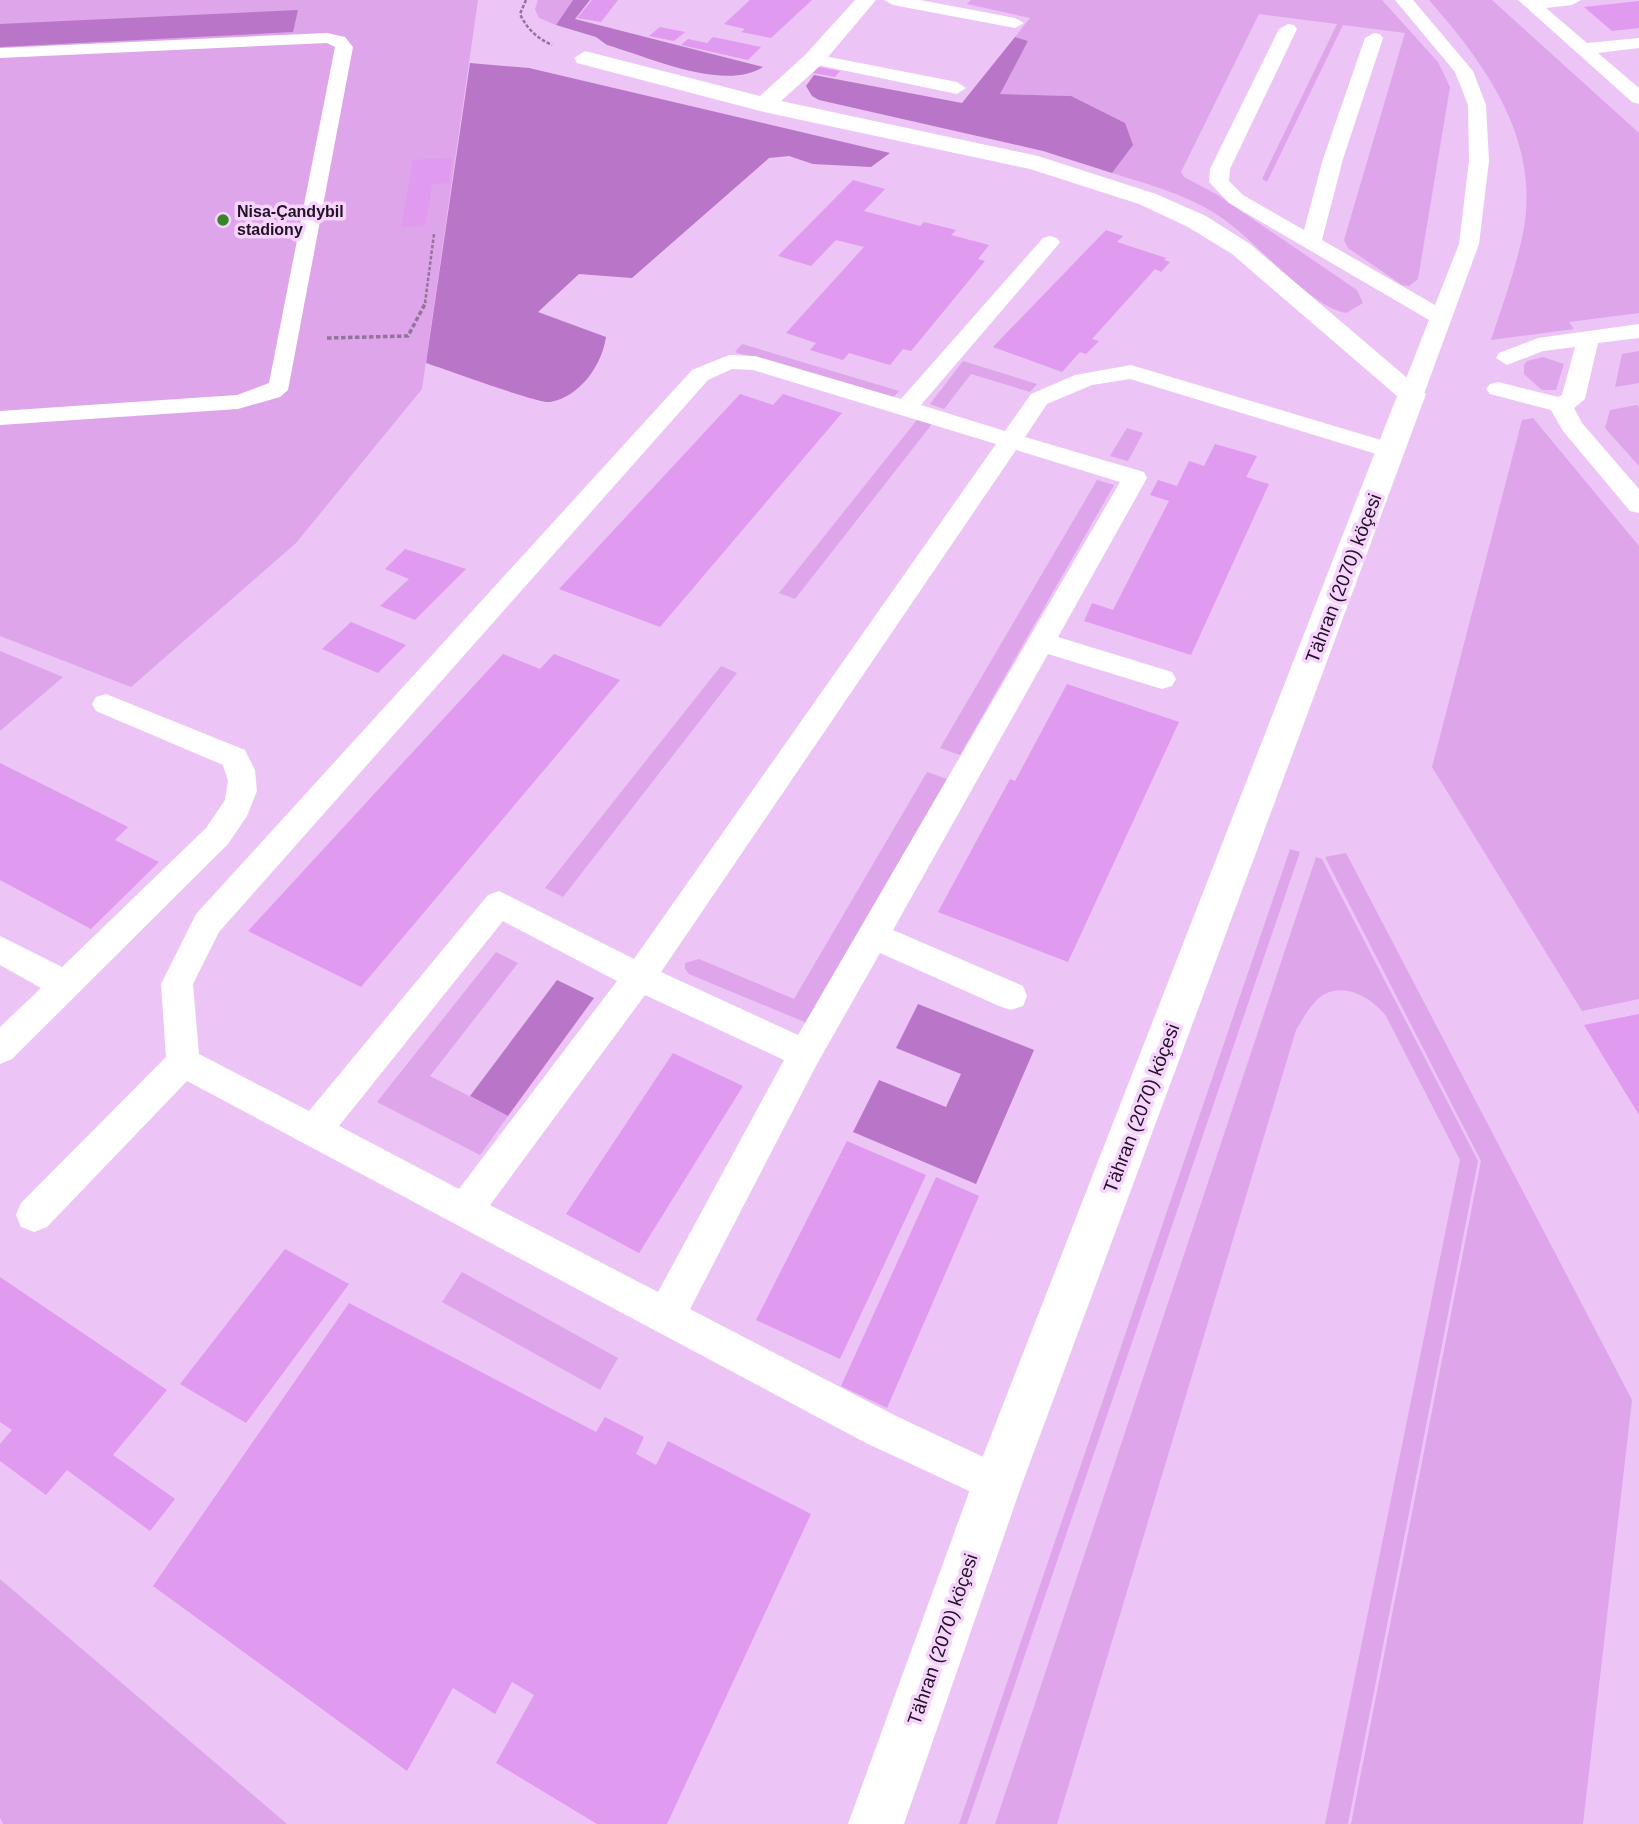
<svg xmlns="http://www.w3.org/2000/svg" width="1639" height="1824" font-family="Helvetica,sans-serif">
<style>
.green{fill:#dea5ea}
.forest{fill:#b975c7}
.building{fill:#e09aef}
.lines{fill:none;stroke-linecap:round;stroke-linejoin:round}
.path-far1{stroke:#927498;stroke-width:2.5;stroke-dasharray:3.5 2;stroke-linecap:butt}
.path{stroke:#927498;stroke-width:3.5;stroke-dasharray:4.5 2.5;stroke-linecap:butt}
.service{fill:#fff;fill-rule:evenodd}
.minor{fill:#fff;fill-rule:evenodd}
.poi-dot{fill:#39832b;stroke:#f6d4fd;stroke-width:2.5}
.labels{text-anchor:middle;stroke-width:7;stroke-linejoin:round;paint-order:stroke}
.far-poi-label{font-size:16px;font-weight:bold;fill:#211224;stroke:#f6d4fd;text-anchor:start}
.street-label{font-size:19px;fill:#211224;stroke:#f6d4fd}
</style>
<rect width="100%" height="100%" fill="#edc4f6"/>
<g class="green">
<path d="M0,0H478L422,389L296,543L131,687L0,636Z"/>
<path d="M538,0H573L556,25L539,18L535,9Z"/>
<path d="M971,0H1382L1438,62L1450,87L1418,279L1409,286L1402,285L1348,248L1344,240L1405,33L1343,25L1267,182L1262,179L1337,24L1259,14L1181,172L1184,177L1216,194L1357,290L1363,303L1346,313C1309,306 1256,241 1222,218C1189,195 1150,185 1112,173L1132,145L1071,96L999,94L1028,41L1015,37L1030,18L967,4Z"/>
<path d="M1429,0H1492L1639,133V313L1569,322L1574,329L1491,340C1503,303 1517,266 1524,228C1539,137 1485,64 1429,0Z"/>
<path d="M742,344L899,391L891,400L735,352Z"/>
<path d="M1639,351V383L1615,387L1622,354Z"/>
<path d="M1543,357L1564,364L1556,390H1542L1524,374V365L1527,361Z"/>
<path d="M963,361L1037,384L1030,392L971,374L944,409L930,404Z"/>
<path d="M1637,405L1639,408V466L1605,428L1610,410Z"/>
<path d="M1533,418L1639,546V999L1582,1011L1432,767L1522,420Z"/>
<path d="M917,420L932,424L795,599L779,593Z"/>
<path d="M1127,428L1143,433L1128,461L1110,456Z"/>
<path d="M1097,480L1114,485L960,755L940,748Z"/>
<path d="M0,651L63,677L0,731Z"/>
<path d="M721,666L737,673L563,897L545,888Z"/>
<path d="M927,772L947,779L807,1023L689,974L685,969V963L699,959L794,999Z"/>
<path d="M1290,849L1300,852L967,1824H959Z"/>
<path d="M1346,853L1632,1400L1583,1824H1351L1481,1161L1325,857Z"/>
<path d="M1316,857L1322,859L1478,1161L1348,1824H1325L1460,1160L1386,1016C1370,995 1336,978 1315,1002C1307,1010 1302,1021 1296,1030L1057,1824H995Z"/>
<path d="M496,952L518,963L430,1076L508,1116L480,1155L377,1102Z"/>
<path d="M462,1272L618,1358L600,1390L442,1302Z"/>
<path d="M0,1579L287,1824H3L0,1818Z"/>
</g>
<g class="forest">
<path d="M573,0H590L575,19L763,67C724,92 649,57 607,45L596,37L556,25Z"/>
<path d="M298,10L293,32L0,47V24Z"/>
<path d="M1015,37L1028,41L1000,94L1071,96L1125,123L1133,145L1112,173L1043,151L819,100L812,96L806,86L814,75L962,103Z"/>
<path d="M470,63L529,68L890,153L871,167L813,164L789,156L769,158L632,278L579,274L538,312L606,337C602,365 580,397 550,402C539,404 445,369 426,363Z"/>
<path d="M557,980L594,998L508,1116L470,1096Z"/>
<path d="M918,1004L1034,1050L976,1184L853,1132L879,1080L946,1107L961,1074L896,1048Z"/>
</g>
<g class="building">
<path d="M592,0H618L601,22L577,18Z"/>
<path d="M750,0H812L771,38L741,32L745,29L724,24Z"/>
<path d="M1639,1V28L1612,31L1584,7Z"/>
<path d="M660,27L685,32L674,41L649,36Z"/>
<path d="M713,37L761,47L748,60L681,45L688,39L707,43Z"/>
<path d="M818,67L840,71L835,77L813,73Z"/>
<path d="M452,158L449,183L432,184L425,226L401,227L413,160Z"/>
<path d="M853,180L885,189L864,211L920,226L924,222L956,230L951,235L989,245L978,259L985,261L911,351L903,349L890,365L849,353L843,360L810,350L816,343L786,333L864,247L836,240L811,266L778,256Z"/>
<path d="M1106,230L1123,236L1117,242L1166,258L1164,260L1170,262L1161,272L1155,269L1092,339L1099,341L1086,354L1080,352L1062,372L993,347Z"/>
<path d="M740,394L773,405L783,394L842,413L660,627L559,589Z"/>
<path d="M1215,444L1257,456L1246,477L1269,484L1191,655L1084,621L1092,603L1113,610L1169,501L1150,495L1158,480L1177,486L1189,461L1204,466Z"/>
<path d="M405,549L466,569L415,620L380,606L409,579L385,569Z"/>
<path d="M351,622L406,645L378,673L322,649Z"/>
<path d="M503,654L540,669L554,654L620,680L361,987L248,931Z"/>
<path d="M1067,684L1179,722L1068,962L938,912L1010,779L1015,781Z"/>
<path d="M0,763L128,827L115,840L159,862L91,929L0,880Z"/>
<path d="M1639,1014V1115L1584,1025Z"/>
<path d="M673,1053L743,1086L639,1253L566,1214Z"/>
<path d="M847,1141L926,1175L840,1359L756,1320Z"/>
<path d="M936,1177L979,1196L887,1408L841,1386Z"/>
<path d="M285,1249L349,1284L246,1423L180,1384Z"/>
<path d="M0,1277L167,1390L113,1455L175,1499L150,1531L67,1470L46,1495L0,1461V1444L12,1430L0,1422Z"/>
<path d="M349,1303L596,1432L605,1417L644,1437L636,1454L656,1465L668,1441L811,1514L667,1824H597L496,1763L534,1695L512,1682L495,1714L453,1688L407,1771L153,1586Z"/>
</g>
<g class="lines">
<g class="path-far1">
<path d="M526,0L520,14C527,29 537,38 552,45"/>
<path d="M425,303L434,234"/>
</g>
<path class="path" d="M327,338L408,336L426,302"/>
<g class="service">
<path d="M884,0H920L1015,18L1024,23L1015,28L893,5Z"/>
<path d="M1395,0H1413L1473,71L1486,105L1489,161L1479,244L1424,394L1420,399H1404L1400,394L1429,320L1229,203L1209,182L1210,169L1279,29L1288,24L1294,25L1297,29L1230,169L1229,181L1243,195L1304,230L1323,159L1365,38L1374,33L1380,34L1383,38L1343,159L1322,240L1435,305L1459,244L1469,161L1468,105L1455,72Z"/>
<path d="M1518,0H1581L1572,5L1546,8L1587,43L1639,38V48L1598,53L1639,88V104L1632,102Z"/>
<path d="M327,33L345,37L353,47L288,390L280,397L238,409L0,425V411L237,395L269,383L335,47L327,43L0,58V48Z"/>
<path d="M814,54L957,82L966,88L957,94L808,63L805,59Z"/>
<path d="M1050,236L1057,238L1060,242L1057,246L921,405L1005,431L1031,394L1075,375L1131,365L1401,446L1404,451L1401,456H1383L1130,379L1092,385L1047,404L1025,437L1144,472L1147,478L1058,637L1172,672L1176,679L1172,686L1162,689L1048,654L893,930L1023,986L1027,996L1023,1006L1011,1010L999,1006L880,953L817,1064L690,1309L894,1415L1011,1470L1017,1484L1011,1498L997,1504L866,1443L187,1081L47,1227L34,1232L21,1227L16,1215L21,1203L166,1057L161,984L196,914L692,370L729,355L755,356L901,399L1043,238ZM732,369L753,370L996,444L634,959L499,891L488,895L309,1111L199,1054L193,984L219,932L708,380ZM1016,450L1120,482L798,1035L661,972ZM503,921L617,981L459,1189L339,1126ZM645,995L784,1060L658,1292L490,1205Z"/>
<path d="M1639,324V338L1598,343L1585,399L1574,408L1582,423L1639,489V513L1630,511L1563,431L1551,410L1490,394L1486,389L1490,384L1498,382L1558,397L1562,395L1575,347L1543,351L1507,365L1496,358L1499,353L1538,338Z"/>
<path d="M106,694L245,750L255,770L257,791L247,816L228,844L12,1059L0,1064V1027L41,988L0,965V936L62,967L206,828L225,800L228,781L223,765L96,711L92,704L96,697Z"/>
</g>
<path class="minor" d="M855,0H876L822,64L781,101L1038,156L1156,194L1206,216L1250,244L1426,394L1022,1484L904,1824H848L972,1484L1397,396L1232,254L1188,227L1139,204L1030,169L764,112L577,63L574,58L585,51L760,96L806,54Z"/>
</g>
<circle class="poi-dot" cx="223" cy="220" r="7"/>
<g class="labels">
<g class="far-poi-label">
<text x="237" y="217">Nisa-Çandybil<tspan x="237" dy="18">stadiony</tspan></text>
</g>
<g class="street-label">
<text transform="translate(1343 578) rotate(-69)" y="7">Tähran (2070) köçesi</text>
<text transform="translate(1141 1108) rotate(-69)" y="7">Tähran (2070) köçesi</text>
<text transform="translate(942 1639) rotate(-71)" y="7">Tähran (2070) köçesi</text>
</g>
</g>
</svg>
